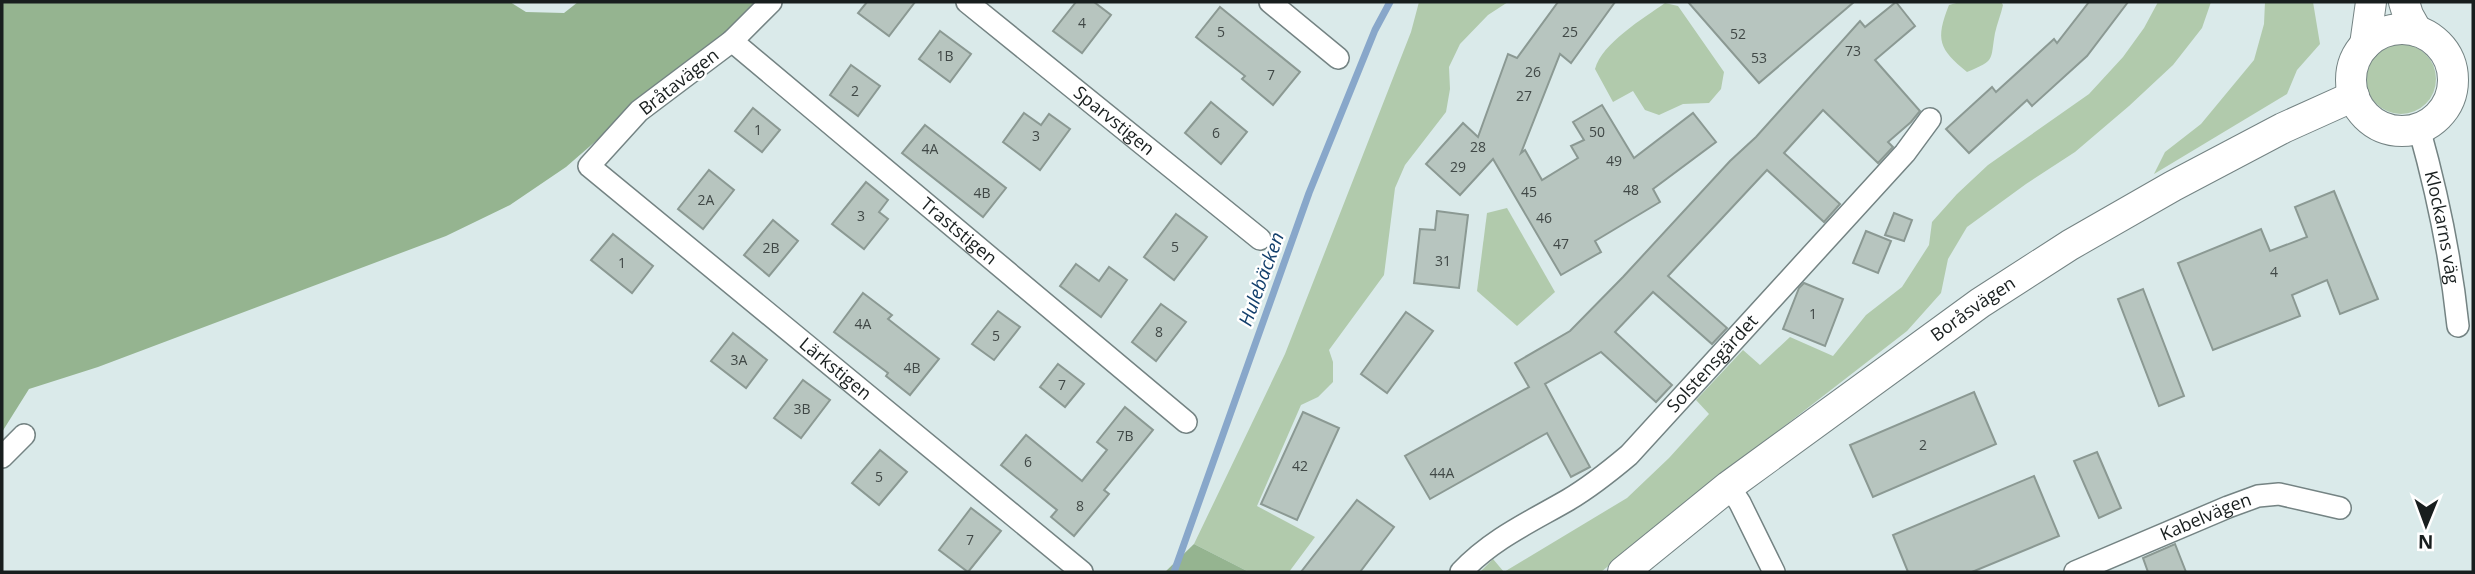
<svg xmlns="http://www.w3.org/2000/svg" width="2475" height="574" font-family="'Open Sans',sans-serif">
<style>
.green{fill:#b1caac}
.forest{fill:#95b490}
.lines{fill:none;stroke-linecap:round;stroke-linejoin:round}
.stream{stroke:#88a7ca;stroke-width:7}
.building{fill:#b7c5bf;stroke:#8b9993;stroke-width:2}
.street-casing{stroke:#748383;stroke-width:24}
.secondary-casing{stroke:#748383;stroke-width:32}
.street{stroke:#fff;stroke-width:21}
.secondary{stroke:#fff;stroke-width:30}
.labels{text-anchor:middle;stroke-width:5;stroke-linejoin:round;paint-order:stroke}
.number-label{font-size:14px;fill:#404846}
.street-label{font-size:18px;fill:#181e1e;stroke:#fff}
.water-label{font-size:19px;font-style:italic;fill:#14406d;stroke:#fff}
</style>
<rect width="100%" height="100%" fill="#daeaea"/>
<g class="green">
<path d="M1419,2H1508L1488,15L1460,44L1449,67L1450,89L1446,112L1405,165L1395,188L1384,275L1329,350L1333,362V382L1318,397L1301,405L1257,506L1315,537L1289,572H1249L1194,544L1285,354L1411,32Z"/>
<path d="M1960,2H2001L2003,5C2001,14 1997,24 1995,33C1990,61 1996,60 1967,72C1939,49 1935,40 1949,5Z"/>
<path d="M2158,2H2211L2202,28L2173,65L2129,106L2075,152L2026,184L1967,227L1948,259L1941,293L1907,331L1693,497L1601,572H1480L1493,559L1504,572L1627,498L1669,458L1709,414L1696,400L1743,350L1760,365L1790,337L1833,356L1866,315L1902,287L1929,245L1932,222L1957,194L1988,165L2089,94L2123,57L2144,28Z"/>
<path d="M2265,2H2313L2320,44L2297,70L2287,94L2154,174L2165,152L2201,124L2254,60L2264,24Z"/>
<path d="M1665,3L1678,6L1724,72L1721,89L1709,103L1683,104L1659,115L1645,110L1633,91L1613,102L1595,69C1602,43 1644,18 1665,3Z"/>
<circle cx="2401" cy="79" r="35"/>
<path d="M1507,208L1555,292L1517,326L1477,291L1487,213Z"/>
</g>
<g class="forest">
<path d="M2,2H510L526,12L564,13L578,2H758L736,26L612,127L566,167L510,205L446,236L98,367L29,389L2,432Z"/>
<path d="M1194,544L1249,572H1165Z"/>
</g>
<g class="lines">
<path class="stream" d="M1174,572L1309,193L1375,30L1390,2"/>
</g>
<g class="building">
<path d="M867,2H915L889,36L858,13Z"/>
<path d="M1076,2H1094L1111,15L1082,53L1053,31Z"/>
<path d="M1558,2H1615L1571,63L1560,54L1521,153L1525,150L1542,180L1578,158L1571,146L1584,140L1573,122L1602,105L1634,158L1693,113L1716,142L1653,189L1660,202L1595,241L1601,252L1561,275L1493,159L1460,195L1426,164L1463,123L1478,137L1508,54L1517,58Z"/>
<path d="M1688,2H1854L1759,83Z"/>
<path d="M1896,2L1915,26L1875,60L1920,111L1911,122L1888,142L1893,147L1878,163L1823,110L1784,153L1840,204L1824,222L1767,170L1668,276L1727,328L1712,344L1653,292L1615,332L1672,385L1656,402L1601,352L1545,384L1590,467L1571,477L1547,433L1430,499L1405,456L1529,387L1515,363L1570,331L1623,277L1730,161L1756,137L1860,21L1865,27Z"/>
<path d="M2089,2H2128L2087,56L2032,106L2027,100L1969,153L1946,129L1992,87L1996,92L2054,39L2057,43Z"/>
<path d="M1220,7L1300,72L1273,105L1242,79L1245,76L1196,37Z"/>
<path d="M940,31L971,54L950,82L919,59Z"/>
<path d="M851,65L880,86L858,116L830,95Z"/>
<path d="M1211,102L1247,132L1221,164L1185,133Z"/>
<path d="M753,108L780,130L762,152L735,131Z"/>
<path d="M1024,113L1041,125L1049,114L1070,129L1040,170L1003,142Z"/>
<path d="M925,125L1006,188L983,217L902,153Z"/>
<path d="M709,170L734,190L703,229L678,209Z"/>
<path d="M866,182L888,200L879,212L888,219L864,249L832,224Z"/>
<path d="M2334,191L2378,299L2340,314L2327,280L2292,295L2300,316L2213,350L2178,263L2261,229L2270,251L2307,237L2295,207Z"/>
<path d="M1437,211L1468,215L1459,288L1414,283L1420,229L1435,230Z"/>
<path d="M1894,213L1912,220L1904,241L1885,235Z"/>
<path d="M1176,214L1207,237L1174,280L1144,257Z"/>
<path d="M773,220L798,241L769,276L744,255Z"/>
<path d="M1866,231L1891,241L1878,273L1853,263Z"/>
<path d="M613,234L653,266L632,293L591,260Z"/>
<path d="M1076,264L1099,281L1109,267L1127,280L1101,317L1060,286Z"/>
<path d="M1804,283L1843,299L1825,346L1783,329L1799,288Z"/>
<path d="M2143,289L2184,396L2159,406L2118,299Z"/>
<path d="M863,293L892,315L888,319L939,359L910,395L886,376L888,373L834,332Z"/>
<path d="M1161,304L1186,322L1156,361L1132,342Z"/>
<path d="M998,311L1020,327L994,360L972,344Z"/>
<path d="M1406,312L1433,331L1387,393L1361,374Z"/>
<path d="M733,333L767,360L746,388L711,361Z"/>
<path d="M1058,364L1084,384L1065,407L1040,387Z"/>
<path d="M803,380L830,400L801,438L774,418Z"/>
<path d="M1974,392L1996,444L1873,497L1850,445Z"/>
<path d="M1125,407L1153,430L1104,490L1109,494L1074,536L1051,517L1057,510L1001,465L1026,435L1082,481L1107,450L1097,442Z"/>
<path d="M1303,412L1339,428L1297,520L1261,504Z"/>
<path d="M880,450L907,472L879,505L852,483Z"/>
<path d="M2097,452L2121,508L2099,518L2074,461Z"/>
<path d="M2034,476L2059,536L1972,572H1908L1893,535Z"/>
<path d="M1357,500L1394,527L1360,572H1301Z"/>
<path d="M971,508L1001,531L968,572L939,550Z"/>
<path d="M2175,544L2186,572H2148L2143,558Z"/>
</g>
<g class="lines">
<g class="street-casing">
<g id="street">
<path id="s1" d="M771,2L732,41L639,111L589,166L1082,572"/>
<path id="s2" d="M967,2L1260,239"/>
<path d="M1270,2L1338,58"/>
<path id="s3" d="M732,41L1186,422"/>
<path id="s4" d="M2419,128C2437,192 2451,259 2458,326"/>
<path d="M2,457L24,435"/>
<path d="M1729,486L1740,503L1774,572"/>
<path id="s5" d="M1461,572C1492,539 1530,522 1568,500C1590,487 1610,471 1629,455L1905,153L1930,119"/>
<path id="s6" d="M2075,572L2228,507L2258,496L2279,494L2340,508"/>
</g>
</g>
<g class="secondary-casing">
<g id="secondary">
<path d="M2404,2L2408,15L2417,31"/>
<circle cx="2402" cy="80" r="51"/>
<path d="M2365,45L2371,2"/>
<path id="s7" d="M1623,572L1729,486L1980,303L2070,245L2173,186L2283,128L2354,96"/>
</g>
</g>
<use href="#street" class="street"/>
<use href="#secondary" class="secondary"/>
</g>
<g class="labels">
<g class="number-label">
<text x="1082" y="28">4</text>
<text x="1221" y="37">5</text>
<text x="1570" y="37">25</text>
<text x="1738" y="39">52</text>
<text x="1853" y="56">73</text>
<text x="945" y="61">1B</text>
<text x="1759" y="63">53</text>
<text x="1533" y="77">26</text>
<text x="1271" y="80">7</text>
<text x="855" y="96">2</text>
<text x="1524" y="101">27</text>
<text x="758" y="135">1</text>
<text x="1597" y="137">50</text>
<text x="1216" y="138">6</text>
<text x="1036" y="141">3</text>
<text x="1478" y="152">28</text>
<text x="930" y="154">4A</text>
<text x="1614" y="166">49</text>
<text x="1458" y="172">29</text>
<text x="1631" y="195">48</text>
<text x="1529" y="197">45</text>
<text x="982" y="198">4B</text>
<text x="706" y="205">2A</text>
<text x="861" y="221">3</text>
<text x="1544" y="223">46</text>
<text x="1561" y="249">47</text>
<text x="1175" y="252">5</text>
<text x="771" y="253">2B</text>
<text x="1443" y="266">31</text>
<text x="622" y="268">1</text>
<text x="2274" y="277">4</text>
<text x="1813" y="319">1</text>
<text x="863" y="329">4A</text>
<text x="1159" y="337">8</text>
<text x="996" y="341">5</text>
<text x="739" y="365">3A</text>
<text x="912" y="373">4B</text>
<text x="1062" y="390">7</text>
<text x="802" y="414">3B</text>
<text x="1125" y="441">7B</text>
<text x="1923" y="450">2</text>
<text x="1028" y="467">6</text>
<text x="1300" y="471">42</text>
<text x="1442" y="478">44A</text>
<text x="879" y="482">5</text>
<text x="1080" y="511">8</text>
<text x="970" y="545">7</text>
</g>
<g class="street-label">
<text transform="translate(679 82) rotate(-38)" y="6">Bråtavägen</text>
<text dy="6" stroke="none"><textPath href="#s2" startOffset="189">Sparvstigen</textPath></text>
<text dy="6" stroke="none"><textPath href="#s4" startOffset="102">Klockarns väg</textPath></text>
<text dy="6" stroke="none"><textPath href="#s3" startOffset="296">Traststigen</textPath></text>
<text dy="6" stroke="none"><textPath href="#s7" startOffset="438">Boråsvägen</textPath></text>
<text dy="6" stroke="none"><textPath href="#s5" startOffset="329">Solstensgärdet</textPath></text>
<text dy="6" stroke="none"><textPath href="#s1" startOffset="565">Lärkstigen</textPath></text>
<text dy="6" stroke="none"><textPath href="#s6" startOffset="142">Kabelvägen</textPath></text>
</g>
<g class="water-label">
<text transform="translate(1261 279) rotate(-70)" y="7">Hulebäcken</text>
</g>
</g>
<rect width="2475" height="574" fill="none" stroke="#181e1e" stroke-width="7"/>
<g transform="translate(2426 525) rotate(181)" stroke="#ffffff" stroke-width="5" paint-order="stroke">
<path d="M0-5L12 26L0 18L-12 26Z" fill="#181e1e"/>
<text y="-10" font-size="19" font-weight="bold" text-anchor="middle" fill="#181e1e">N</text>
</g>
</svg>
